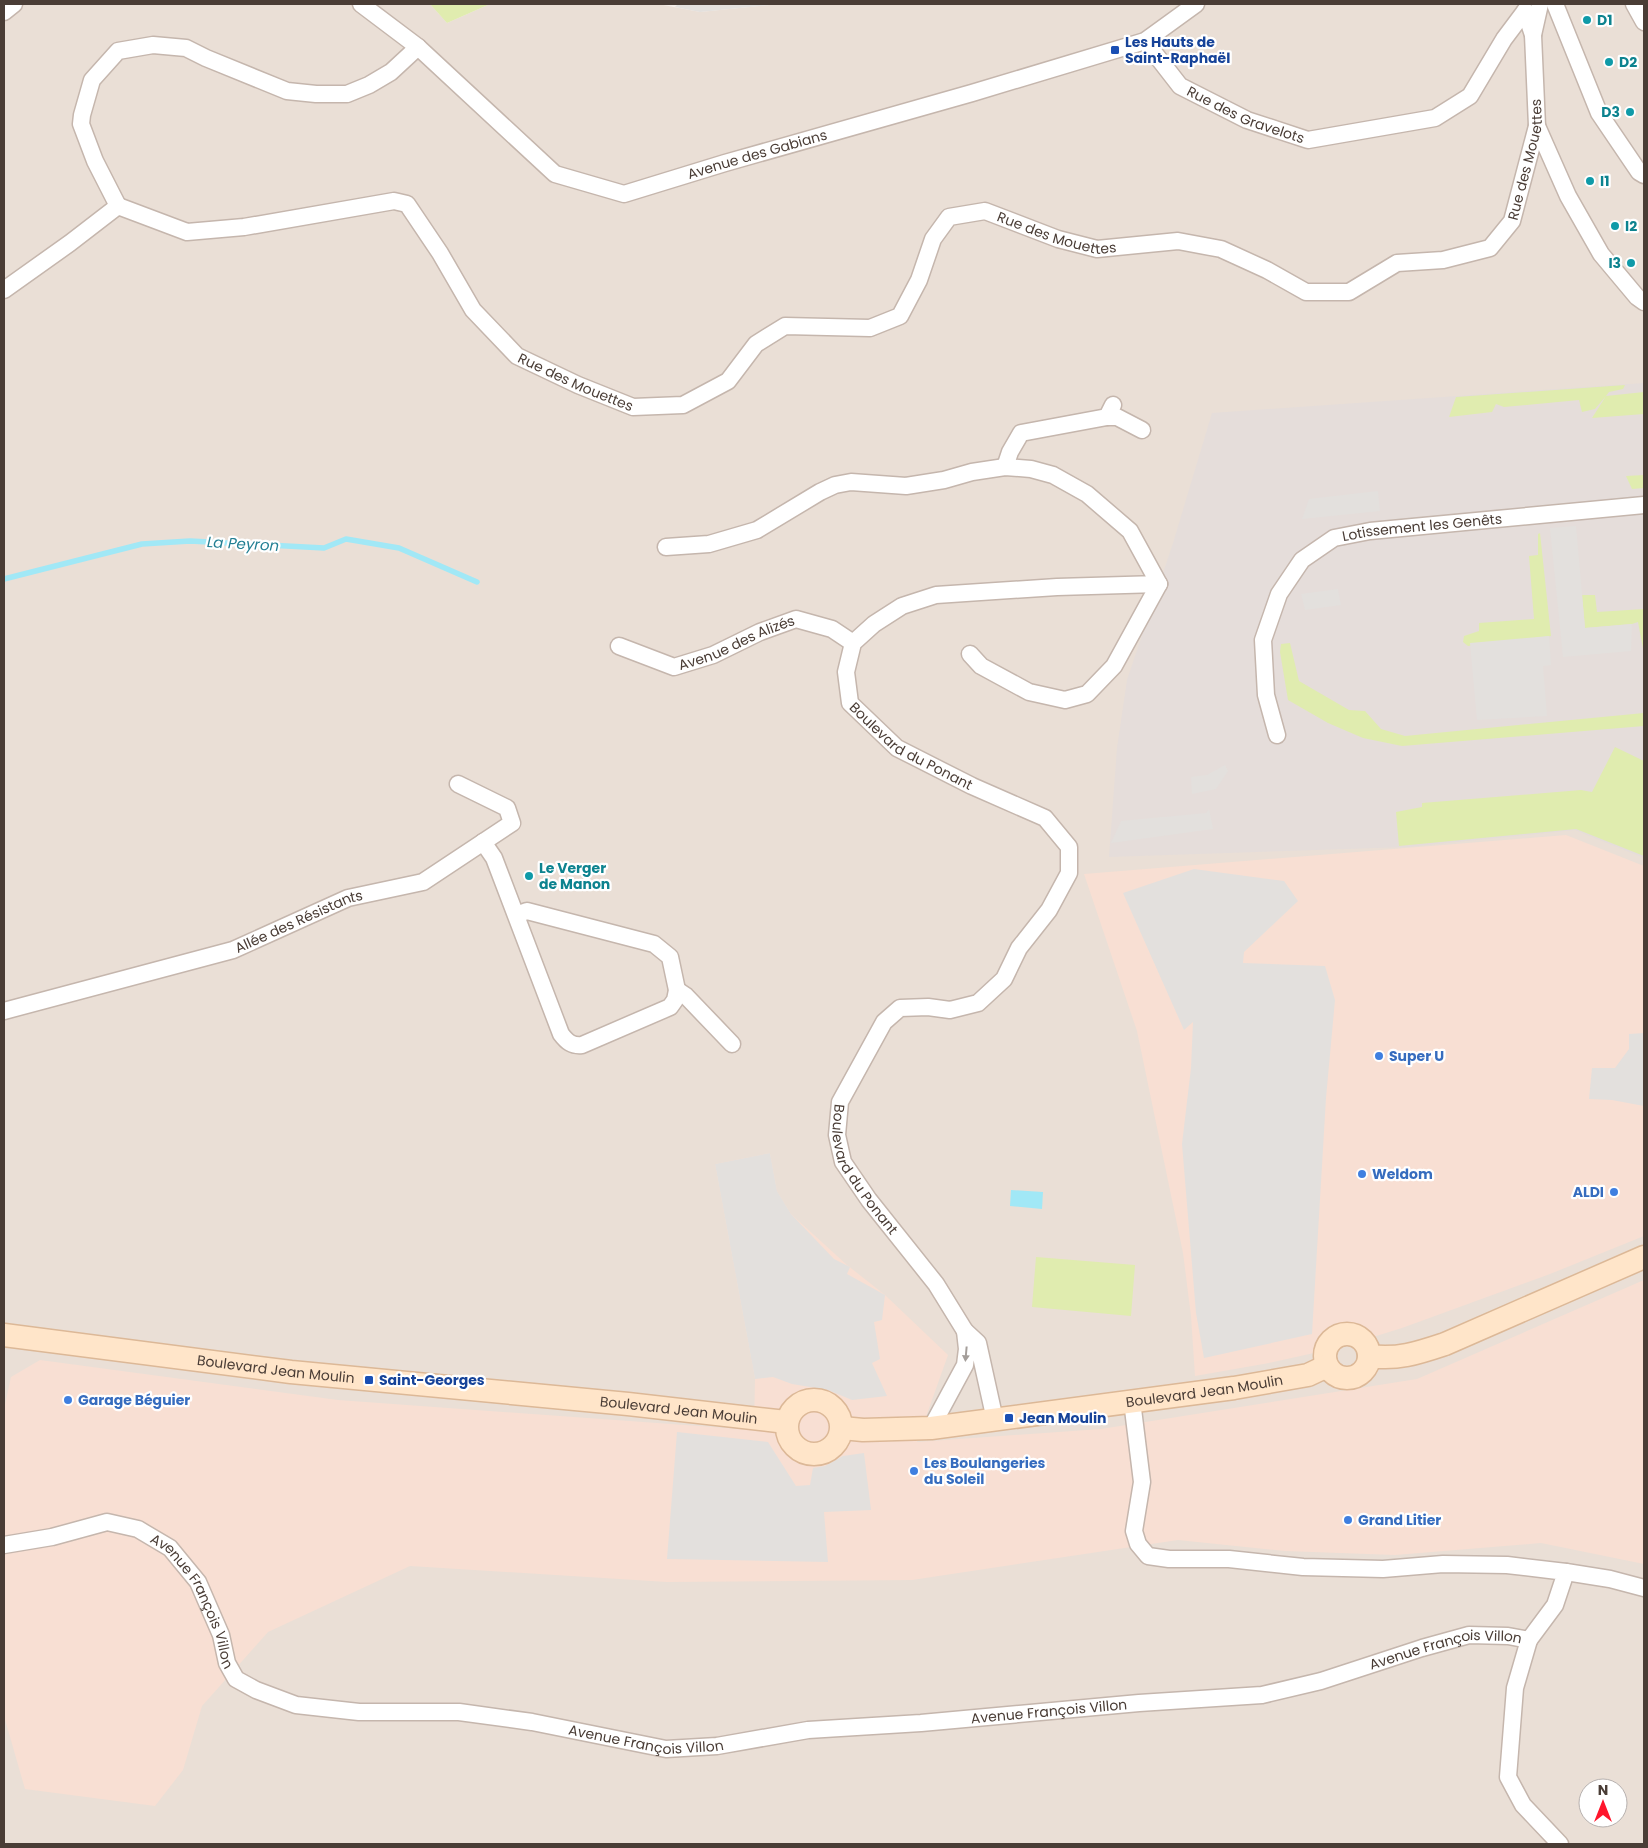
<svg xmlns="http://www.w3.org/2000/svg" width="1648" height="1848" font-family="Poppins,sans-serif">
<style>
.residential{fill:#eadfd6;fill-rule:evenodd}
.commercial{fill:#f8dfd3}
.industrial{fill:#e5ddda}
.green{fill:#e0ecaf}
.parking{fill:#e3e0dd}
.water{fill:#a1e8f6}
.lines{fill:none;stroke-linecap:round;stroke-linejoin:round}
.stream{stroke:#a1e8f6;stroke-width:5.5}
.street-casing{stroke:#c5b6ad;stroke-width:19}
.secondary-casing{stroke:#dcb897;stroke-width:25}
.street{stroke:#fff;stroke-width:16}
.secondary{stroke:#ffe5c9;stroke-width:22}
.oneway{fill:#a49e9a}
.culture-dot{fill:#0f9aa8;stroke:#fff;stroke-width:2}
.transit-dot{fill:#1a4fb4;stroke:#fff;stroke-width:2}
.shop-dot{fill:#3f7fe0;stroke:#fff;stroke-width:2}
.labels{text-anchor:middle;stroke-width:4.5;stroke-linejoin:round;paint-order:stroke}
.culture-label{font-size:14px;font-weight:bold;fill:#0d838f;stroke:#fff;text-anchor:start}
.transit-label{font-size:14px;font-weight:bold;fill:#164399;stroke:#fff;text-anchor:start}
.street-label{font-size:14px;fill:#4a3d36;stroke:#fff}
.shop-label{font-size:14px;font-weight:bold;fill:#366cbe;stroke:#fff;text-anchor:start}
.water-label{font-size:15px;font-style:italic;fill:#227f93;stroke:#fff}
</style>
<rect width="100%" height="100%" fill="#f5eee9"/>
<path class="residential" d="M4,4H430L447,23L490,4H658L700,12L780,4H1644V1844H4ZM1588,1788H1618V1818H1588Z"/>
<g class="commercial">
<path d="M1566,835L1644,866V1236L1550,1274L1402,1328L1341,1347L1269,1363L1195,1376L1191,1316L1183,1253L1137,1031L1084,874Z"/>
<path d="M770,1153L777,1191L791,1214L847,1265L885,1295L948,1355L917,1442L1101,1429L1417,1379L1644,1280V1564L1541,1543L1395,1555L1285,1551L1178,1540L912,1580L667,1582L410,1566L268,1632L202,1706L183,1770L155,1806L25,1789L4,1716V1409L11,1377L40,1360L338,1400L754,1430L755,1379L715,1164Z"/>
</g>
<path class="industrial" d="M1644,383V858L1575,830L1407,847L1109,857L1117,748L1127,680L1173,543L1212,413Z"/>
<g class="green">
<path d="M430,4H490L447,23Z"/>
<path d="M1625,385L1623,389L1609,392L1606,396L1644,392V414L1592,418L1606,396L1595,409L1582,412L1579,400L1504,407L1496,404L1492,412L1449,417L1456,397Z"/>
<path d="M1644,475V488L1632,489L1626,476Z"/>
<path d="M1540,533L1551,636L1468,646L1463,642L1464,636L1479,631V623L1534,619L1529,556L1538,555V534Z"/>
<path d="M1582,595H1595L1597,612L1644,609V654L1638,622L1632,624L1585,628Z"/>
<path d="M1290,643L1299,681L1349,710L1365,711L1381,729L1405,736L1644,713V726L1402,746L1363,738L1328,723L1288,700L1280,652L1281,644Z"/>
<path d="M1615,747L1644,761V856L1576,829L1399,846L1396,812L1422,807V803L1581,790L1592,792Z"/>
<path d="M1036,1257L1135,1265L1131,1316L1032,1307Z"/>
</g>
<g class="parking">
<path d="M678,4H780L700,12L675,7Z"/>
<path d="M1378,491L1380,511L1302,519L1309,499Z"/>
<path d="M1576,526L1585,628L1632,624L1631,651L1563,657L1550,528Z"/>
<path d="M1338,589L1341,605L1305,610L1301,594Z"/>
<path d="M1549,636L1551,665L1543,666L1547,716L1477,720L1470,643Z"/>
<path d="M1225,765L1228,771L1216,789L1192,794L1191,777L1207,775Z"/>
<path d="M1209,809L1213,829L1111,843L1121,821L1206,813Z"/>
<path d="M1194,869L1284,881L1298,901L1244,952L1243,963L1325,966L1335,1000L1326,1098L1312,1334L1204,1358L1196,1313L1182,1144L1191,1068L1193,1022L1184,1030L1123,893Z"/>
<path d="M1644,1033V1106L1612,1100L1589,1099L1592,1068H1615L1629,1049V1034Z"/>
<path d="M770,1153L777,1191L791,1214L834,1259L850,1267L847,1274L885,1295L882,1320L874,1322L880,1359L872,1363L887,1396L852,1400L828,1390L792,1384L773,1377L755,1379L715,1164Z"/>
<path d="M677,1432L768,1442L796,1486L810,1485L813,1468L825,1466L843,1456L864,1453L871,1510L824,1512L828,1562L667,1559Z"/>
</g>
<path class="water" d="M1011,1190L1043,1192L1042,1209L1010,1206Z"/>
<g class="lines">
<path class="stream" d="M4,579L142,544L190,541L324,548L346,539L399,548L477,582"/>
<g class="street-casing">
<g id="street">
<path id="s1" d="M361,4L418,47L555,174L624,194L725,163L972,93L1145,41L1196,4"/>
<path d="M1555,4L1599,113L1639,172L1644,175"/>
<path d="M1634,4L1644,22"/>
<path d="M4,12L14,4"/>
<path d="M1533,35L1540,4"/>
<path id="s2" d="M1145,41L1180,86L1247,120L1308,140L1435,118L1470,96L1504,39L1525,11"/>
<path d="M1537,126L1568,196L1601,254L1637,297L1644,302"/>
<path d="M118,206L95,161L81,124L82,115L92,80L118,51L153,45L186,48L206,58L287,91L316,94H347L369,85L391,72L418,47"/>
<path id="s3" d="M4,290L70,243L118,206L187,232L244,227L394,201L407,204L440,253L473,310L517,356L578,385L633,407L683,405L728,381L756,344L785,326L870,328L900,316L919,280L933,239L949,217L985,211L1058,239L1097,249L1178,241L1221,249L1267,270L1306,292H1349L1397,263L1443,260L1490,248L1512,221L1537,126L1533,35L1525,11"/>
<path d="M1107,417H1117L1142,430"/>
<path d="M1005,467L1010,452L1021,433L1107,417L1113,405"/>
<path id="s4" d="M666,547L709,544L757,530L820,492L835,485L851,482L906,486L944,480L972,472L1005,467L1031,469L1053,475L1087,494L1130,531L1159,584L1057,587L936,595L902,606L874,624L853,643L846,672L850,703L897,748L972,786L1045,818L1069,847V873L1049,910L1019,948L1004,979L978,1003L950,1010L928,1007L900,1008L884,1022L840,1102L837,1135L843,1162L869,1200L936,1284L965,1331"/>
<path id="s5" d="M619,646L674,667L713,655L760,632L796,619L832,629L853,643"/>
<path d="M970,654L981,666L1029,692L1065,700L1087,694L1114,666L1159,584"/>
<path id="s6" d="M1277,735L1266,695L1263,640L1279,594L1302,560L1334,538L1370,531L1644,505"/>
<path d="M483,842L494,858L561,1034C567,1042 572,1046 582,1045L670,1007L675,1000L677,990L670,957L654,944L527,911L516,915"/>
<path d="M677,990L686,996L732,1044"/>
<path id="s7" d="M4,1011L233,950L348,898L423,882L512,823L507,808L458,784"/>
<path d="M931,1428L965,1365L967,1349L965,1331L978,1343L995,1420"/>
<path id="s8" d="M4,1545L52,1537L107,1522L138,1529L170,1548L198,1582L221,1635L227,1663L236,1679L256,1690L296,1705L359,1712H459L532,1722L666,1749L717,1746L808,1730L921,1723L1139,1703L1262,1695L1321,1681L1422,1648L1469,1635L1508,1636L1529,1640L1555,1605L1566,1572L1507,1565L1443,1564L1383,1569L1303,1567L1229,1559H1169L1148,1556L1138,1544L1134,1531L1142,1482L1132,1401"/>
<path d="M1566,1572L1610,1579L1644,1588"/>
<path d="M1529,1640L1515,1688L1508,1777L1523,1805L1560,1844"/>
</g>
</g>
<g class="secondary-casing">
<g id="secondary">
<circle cx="1347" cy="1356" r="22"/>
<path id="s9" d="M4,1335L291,1372L628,1404L786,1422"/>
<path d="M1369,1356C1398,1360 1418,1353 1445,1344L1644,1257"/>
<circle cx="814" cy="1427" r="27"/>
<path id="s10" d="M842,1428L863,1430L931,1428L1234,1388L1308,1375L1327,1366"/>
</g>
</g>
<use href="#street" class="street"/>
<use href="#secondary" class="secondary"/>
</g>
<defs><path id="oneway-solid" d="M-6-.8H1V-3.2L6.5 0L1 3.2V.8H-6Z" transform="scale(1.25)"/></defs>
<use class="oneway" href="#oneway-solid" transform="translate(966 1354) rotate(95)"/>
<g class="culture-dot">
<circle cx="1587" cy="20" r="5"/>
<circle cx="1609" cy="62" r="5"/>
<circle cx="1630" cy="112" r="5"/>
<circle cx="1590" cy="181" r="5"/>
<circle cx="1615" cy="226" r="5"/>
<circle cx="1631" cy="263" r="5"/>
<circle cx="529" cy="876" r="5"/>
</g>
<g class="transit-dot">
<rect x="1110" y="45" width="10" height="10" rx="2.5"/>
<rect x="364" y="1375" width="10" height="10" rx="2.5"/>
<rect x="1004" y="1413" width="10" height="10" rx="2.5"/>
</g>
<g class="shop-dot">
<circle cx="1379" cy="1056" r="5"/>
<circle cx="1362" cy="1174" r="5"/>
<circle cx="1614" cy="1192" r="5"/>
<circle cx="68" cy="1400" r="5"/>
<circle cx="914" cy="1471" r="5"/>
<circle cx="1348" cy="1520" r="5"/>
</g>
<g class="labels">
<g class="culture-label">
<text x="1597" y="25">D1</text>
<text x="1619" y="67">D2</text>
<text x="1620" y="117" text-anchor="end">D3</text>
<text x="1600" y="186">I1</text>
<text x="1625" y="231">I2</text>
<text x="1621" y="268" text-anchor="end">I3</text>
<text x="539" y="873">Le Verger<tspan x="539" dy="16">de Manon</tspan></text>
</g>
<g class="transit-label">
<text x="1125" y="47">Les Hauts de<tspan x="1125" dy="16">Saint-Raphaël</tspan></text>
<text x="379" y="1385">Saint-Georges</text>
<text x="1019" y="1423">Jean Moulin</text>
</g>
<g class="street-label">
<text dy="5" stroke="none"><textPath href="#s2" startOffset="129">Rue des Gravelots</textPath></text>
<text dy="5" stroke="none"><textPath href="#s1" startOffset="469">Avenue des Gabians</textPath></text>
<text dy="5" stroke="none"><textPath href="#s3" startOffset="1831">Rue des Mouettes</textPath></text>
<text dy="5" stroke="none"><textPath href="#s3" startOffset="1276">Rue des Mouettes</textPath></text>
<text dy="5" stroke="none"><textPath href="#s3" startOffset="691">Rue des Mouettes</textPath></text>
<text dy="5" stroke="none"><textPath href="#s6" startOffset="314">Lotissement les Genêts</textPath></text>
<text dy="5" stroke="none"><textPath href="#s5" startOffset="126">Avenue des Alizés</textPath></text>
<text dy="5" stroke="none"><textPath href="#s4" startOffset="1018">Boulevard du Ponant</textPath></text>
<text dy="5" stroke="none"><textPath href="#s7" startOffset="309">Allée des Résistants</textPath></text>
<text dy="5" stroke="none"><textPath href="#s4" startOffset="1662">Boulevard du Ponant</textPath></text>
<text dy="5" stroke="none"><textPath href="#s9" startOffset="274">Boulevard Jean Moulin</textPath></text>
<text dy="5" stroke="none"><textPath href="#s10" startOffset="365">Boulevard Jean Moulin</textPath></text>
<text dy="5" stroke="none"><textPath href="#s9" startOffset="679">Boulevard Jean Moulin</textPath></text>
<text dy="5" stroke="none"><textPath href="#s8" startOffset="232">Avenue François Villon</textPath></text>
<text dy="5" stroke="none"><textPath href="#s8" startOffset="1552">Avenue François Villon</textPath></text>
<text dy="5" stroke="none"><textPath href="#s8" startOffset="1148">Avenue François Villon</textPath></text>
<text dy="5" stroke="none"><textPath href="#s8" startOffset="742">Avenue François Villon</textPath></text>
</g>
<g class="shop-label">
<text x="1389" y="1061">Super U</text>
<text x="1372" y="1179">Weldom</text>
<text x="1604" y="1197" text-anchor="end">ALDI</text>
<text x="78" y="1405">Garage Béguier</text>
<text x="924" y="1468">Les Boulangeries<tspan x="924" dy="16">du Soleil</tspan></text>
<text x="1358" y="1525">Grand Litier</text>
</g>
<g class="water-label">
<text transform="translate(243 544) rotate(3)" y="5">La Peyron</text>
</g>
</g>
<rect width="1648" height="1848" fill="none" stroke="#4a3d36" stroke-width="10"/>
<g transform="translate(1603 1803)"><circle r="24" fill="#ffffff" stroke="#b7b1af"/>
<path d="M0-4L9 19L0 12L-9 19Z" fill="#ff162c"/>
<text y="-8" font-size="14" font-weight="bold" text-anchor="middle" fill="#4a3d36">N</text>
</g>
</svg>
